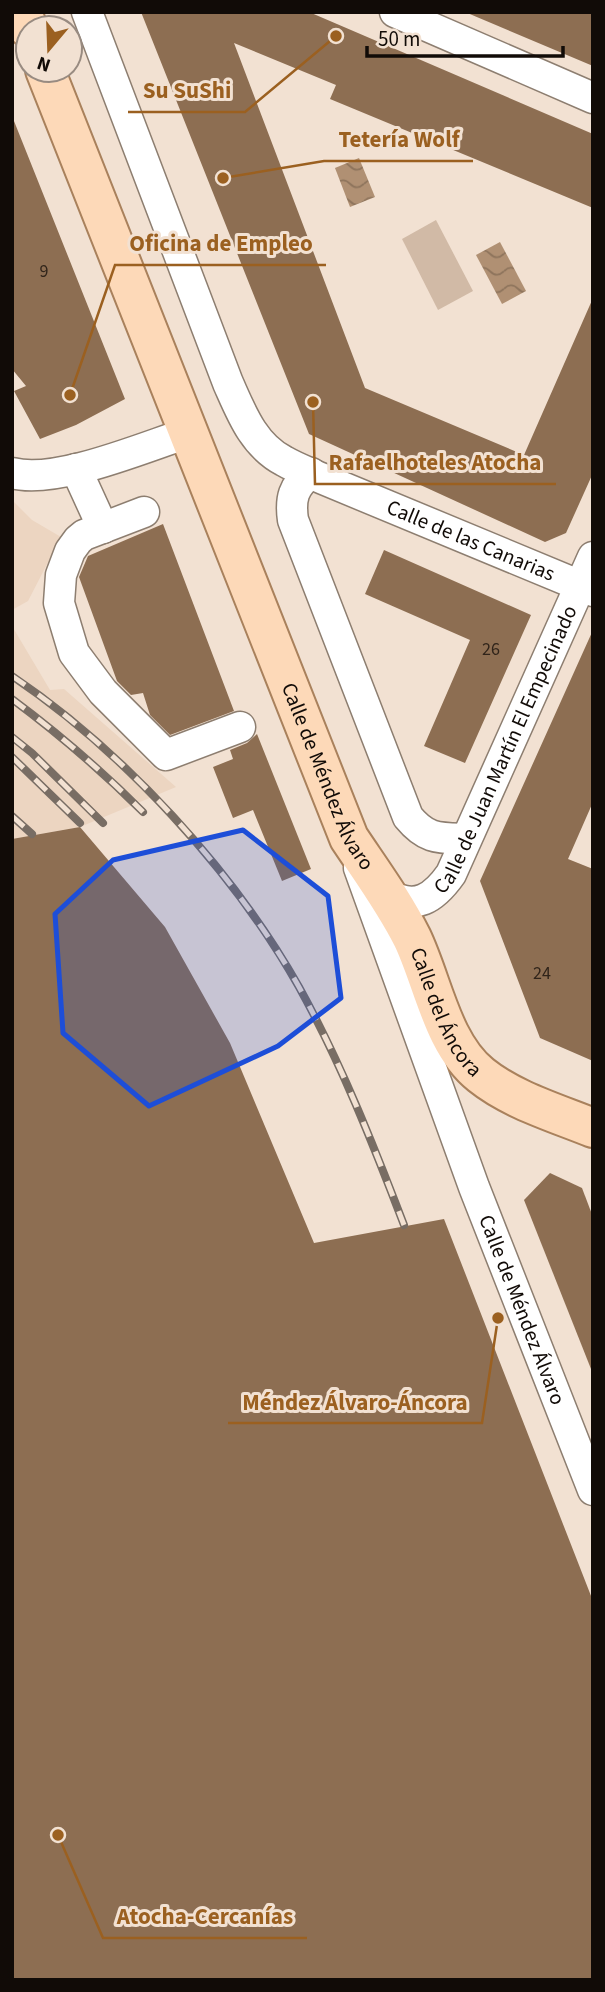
<svg xmlns="http://www.w3.org/2000/svg" width="605" height="1992" font-family="'Source Sans 3',sans-serif">
<style>
.built{fill:#ecd5c1}
.garden{fill:#d1baa6}
.water{fill:url(#water-waves)}
.building{fill:#8d6e52}
.lines{fill:none;stroke-linecap:round;stroke-linejoin:round}
.minor-casing{stroke:#8d7e70;stroke-width:33}
.major-casing{stroke:#a9815c;stroke-width:42}
.minor{stroke:#fff;stroke-width:30}
.major{stroke:#fdd9b8;stroke-width:38}
.rail-casing{stroke:#786d64;stroke-width:8}
.rail{stroke:#f2e1d2;stroke-width:5;stroke-dasharray:16;stroke-linecap:butt}
.marked{fill:#1d4ed8;fill-opacity:0.2;stroke:#1d4ed8;stroke-width:5;stroke-linejoin:round}
.labels{text-anchor:middle;stroke-width:6;stroke-linejoin:round;paint-order:stroke}
.number-label{font-size:18px;fill:#30241a}
.street-label{font-size:21px;fill:#110b07;stroke:#f2e1d2}
.leader{fill:none;stroke:#9b6020;stroke-width:2.5}
.callout-dot{fill:#9b6020;stroke:#f2e1d2;stroke-width:2.5}
.callout-label{font-size:23px;text-anchor:middle;font-weight:bold;fill:#9b6020;stroke:#f2e1d2;stroke-width:6;stroke-linejoin:round;paint-order:stroke}
</style>
<defs>
<pattern id="water-waves" width="16" height="10" patternUnits="userSpaceOnUse" patternTransform="scale(1.75)"><rect width="16" height="10" fill="#b09073"/><path d="M0 5q4-4 8 0t8 0" fill="none" stroke="#8e745c"/></pattern>
</defs>
<rect width="100%" height="100%" fill="#f2e1d2"/>
<g class="built">
<path d="M12,500L32,520L61,537L28,601L12,610Z"/>
<path d="M12,626L50,690L64,689L176,787L80,827L12,839Z"/>
</g>
<path class="garden" d="M436,220L473,291L438,310L402,239Z"/>
<g class="water">
<path d="M359,158L375,197L350,207L335,168Z"/>
<path d="M500,242L526,291L502,304L476,255Z"/>
</g>
<g class="building">
<path d="M141,12H309L593,134V208L330,99L336,85L234,43L365,388L524,455L593,298V473L566,533L545,542L309,434Z"/>
<path d="M465,12H593V66Z"/>
<path d="M12,116L125,399L76,425L40,439L14,391L26,386L12,369Z"/>
<path d="M163,524L234,711L170,735L150,715L143,693L131,695L117,681L79,577L88,556Z"/>
<path d="M384,550L531,615L465,763L424,746L470,640L365,594Z"/>
<path d="M593,630V802L568,859L593,869V1061L540,1038L480,881Z"/>
<path d="M257,734L311,869L282,881L253,810L233,818L213,767L233,759L230,750L247,743Z"/>
<path d="M80,827L165,927L230,1043L314,1243L444,1219L593,1601V1980H12V839Z"/>
<path d="M550,1173L582,1188L593,1217V1374L524,1200Z"/>
</g>
<g class="lines">
<g class="minor-casing">
<g id="minor">
<path id="s1" d="M87,12L228,383C241,412 253,445 284,461C296,468 310,473 323,479L593,591"/>
<path d="M395,12L593,98"/>
<path d="M76,469L103,528"/>
<path d="M12,473C56,485 144,447 188,433"/>
<path d="M311,473C293,486 290,499 293,520L408,817C426,839 438,838 465,839"/>
<path d="M144,512L84,535L78,540L70,551L61,575L59,603L74,653L103,692L166,755L240,727"/>
<path id="s2" d="M359,868L474,1187L593,1490"/>
<path id="s3" d="M387,894C416,911 434,898 451,874L593,557"/>
</g>
</g>
<g class="major-casing">
<g id="major">
<path d="M22,12L28,28"/>
<path id="s4" d="M45,70L349,838C371,871 394,902 412,938C433,982 442,1044 481,1075C512,1100 556,1113 593,1128"/>
</g>
</g>
<use href="#minor" class="minor"/>
<use href="#major" class="major"/>
<g class="rail-casing">
<g id="rail">
<path d="M12,676C123,751 233,870 299,987C341,1063 373,1144 404,1225"/>
<path d="M12,699C59,734 102,771 143,812"/>
<path d="M12,737L32,753L103,823"/>
<path d="M12,757L80,823"/>
<path d="M12,816L32,834"/>
</g>
</g>
<use href="#rail" class="rail"/>
</g>
<path class="marked" d="M243,830L328,896L341,998L278,1046L149,1106L63,1033L55,914L113,860Z"/>
<g class="labels">
<g class="number-label">
<text x="44" y="277">9</text>
<text x="491" y="655">26</text>
<text x="542" y="979">24</text>
</g>
<g class="street-label">
<text dy="7" stroke="none"><textPath href="#s1" startOffset="698">Calle de las Canarias</textPath></text>
<text dy="7" stroke="none"><textPath href="#s3" startOffset="212">Calle de Juan Martín El Empecinado</textPath></text>
<text dy="7" stroke="none"><textPath href="#s4" startOffset="761">Calle de Méndez Álvaro</textPath></text>
<text dy="7" stroke="none"><textPath href="#s4" startOffset="1026">Calle del Áncora</textPath></text>
<text dy="7" stroke="none"><textPath href="#s2" startOffset="471">Calle de Méndez Álvaro</textPath></text>
</g>
</g>
<path class="leader" d="M336 36L245 112H128M223 178L324 161H473M70 395L115 265H326M313 402L315 484H556M498 1318L482 1423H228M58 1835L103 1938H307"/>
<g class="callout-dot">
<circle cx="336" cy="36" r="7"/>
<circle cx="223" cy="178" r="7"/>
<circle cx="70" cy="395" r="7"/>
<circle cx="313" cy="402" r="7"/>
<circle cx="498" cy="1318" r="7"/>
<circle cx="58" cy="1835" r="7"/>
</g>
<g class="callout-label">
<text x="187" y="98">Su SuShi</text>
<text x="399" y="147">Tetería Wolf</text>
<text x="221" y="251">Oficina de Empleo</text>
<text x="435" y="470">Rafaelhoteles Atocha</text>
<text x="355" y="1410">Méndez Álvaro-Áncora</text>
<text x="205" y="1924">Atocha-Cercanías</text>
</g>
<rect width="605" height="1992" fill="none" stroke="#110b07" stroke-width="28"/>
<g transform="translate(49 49) rotate(199)"><circle r="33" fill="#f2e1d2" stroke="#988b81" stroke-width="2"/>
<path d="M0-5L12 26L0 18L-12 26Z" fill="#9b6020"/>
<text y="-10" font-size="19" font-weight="bold" text-anchor="middle" fill="#110b07">N</text>
</g>
<path d="M367 46v10h196v-10" fill="none" stroke="#110b07" stroke-width="3.5"/>
<text x="378" y="46" font-size="21" fill="#110b07" stroke="#f2e1d2" stroke-width="5" paint-order="stroke">50 m</text>
</svg>
